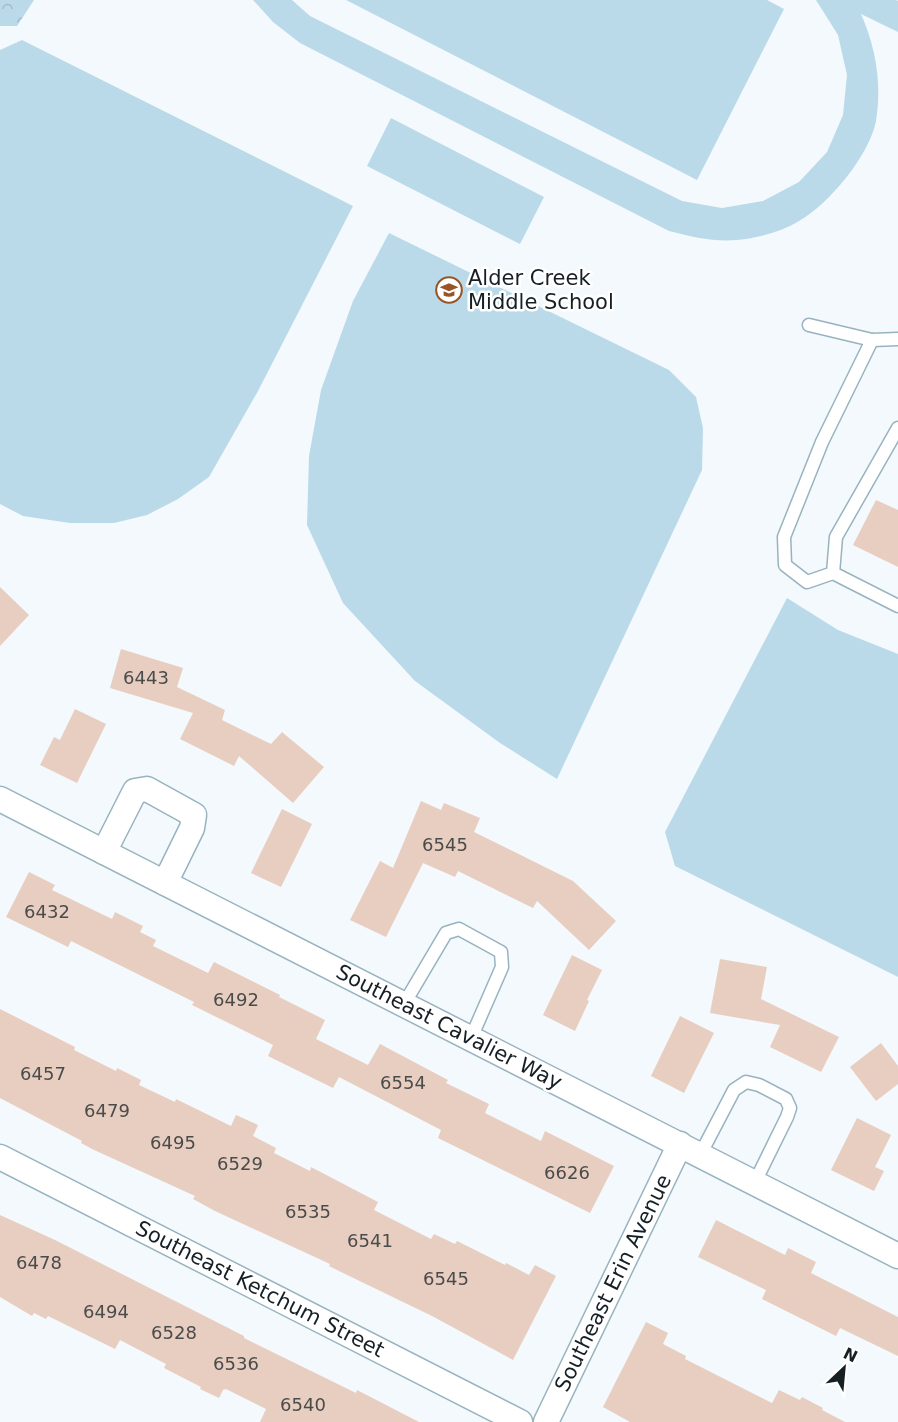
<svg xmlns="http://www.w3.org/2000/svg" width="898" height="1422" font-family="'DejaVu Sans',sans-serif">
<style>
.green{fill:#bbdae9}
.forest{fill:url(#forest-crowns)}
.building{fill:#e8cec0}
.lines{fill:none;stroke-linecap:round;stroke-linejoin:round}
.lane-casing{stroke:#98b3c0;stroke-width:15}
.street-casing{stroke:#98b3c0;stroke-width:27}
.lane{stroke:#fff;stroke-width:12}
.street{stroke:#fff;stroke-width:24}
.labels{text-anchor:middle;stroke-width:5;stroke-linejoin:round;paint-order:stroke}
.number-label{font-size:18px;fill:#4a4b4b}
.poi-label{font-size:21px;fill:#151f24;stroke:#fff;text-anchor:start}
.street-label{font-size:21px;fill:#151f24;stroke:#fff}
</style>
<defs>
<pattern id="forest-crowns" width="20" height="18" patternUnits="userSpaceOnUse" patternTransform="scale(1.5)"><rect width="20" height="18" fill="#bbdae9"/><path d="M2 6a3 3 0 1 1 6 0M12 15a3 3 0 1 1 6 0" fill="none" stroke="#a0bbc8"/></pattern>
</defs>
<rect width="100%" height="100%" fill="#f3f9fc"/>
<g class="green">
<path d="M253,0H292L310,16L682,201L722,208L763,201L799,182L827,152L843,115L847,75L838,35L816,0H896L898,1V32L861,14C876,48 882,84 876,121C869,156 829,204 799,221C781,232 758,238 737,240C714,242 692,237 669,231L300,43L273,22Z"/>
<path d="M346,0H767L784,9L697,180Z"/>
<path d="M22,40L353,206L258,391L209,477L178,499L147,515L114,523H70L23,516L0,504V50Z"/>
<path d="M391,118L544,197L520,244L367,166Z"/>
<path d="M389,233L669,370L696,397L703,428L702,470L557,779L500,743L415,681L343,603L307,525L309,456L321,390L353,301Z"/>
<path d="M787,598L838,630L898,654V977L675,866L665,832Z"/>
</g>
<path class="forest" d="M0,0H34L17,26H0Z"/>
<g class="building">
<path d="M876,500L898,510V567L853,545Z"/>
<path d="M0,587L29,615L0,646Z"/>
<path d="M121,649L183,668L177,687L225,710L222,720L271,744L282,732L324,767L293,803L239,756L234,766L180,739L193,713L110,688Z"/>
<path d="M75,709L106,724L77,783L40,765L54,737L60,740Z"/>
<path d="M421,801L441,810L444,803L480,818L474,832L573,881L616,921L589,950L537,901L533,908L458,871L455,877L423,863L386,937L350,920L380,861L393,868Z"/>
<path d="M282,809L312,824L281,887L251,873Z"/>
<path d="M29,872L55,885L52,890L112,919L115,912L143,926L140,932L156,940L153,946L208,973L214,962L280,995L279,997L325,1020L316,1039L368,1065L380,1044L448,1080L446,1083L489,1104L485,1113L541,1141L545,1131L614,1166L590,1213L438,1138L441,1130L339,1077L333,1088L268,1056L273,1045L192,1005L194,1002L71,941L68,947L6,917Z"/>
<path d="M572,955L602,970L587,1000L589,1001L575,1031L543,1015Z"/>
<path d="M720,959L767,967L761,999L839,1037L821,1072L770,1047L780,1025L710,1013Z"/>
<path d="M0,1009L75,1047L74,1050L116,1071L117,1068L141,1080L139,1085L175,1102L176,1099L231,1126L236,1115L258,1125L253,1136L276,1148L274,1153L310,1171L311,1167L378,1202L374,1210L431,1239L434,1234L455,1244L457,1241L505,1265L506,1263L529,1275L535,1265L556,1276L513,1360L432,1316L341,1272L329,1266L330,1264L215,1211L193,1199L195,1196L92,1149L81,1143L82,1141L0,1098Z"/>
<path d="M680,1016L714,1033L684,1093L651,1076Z"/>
<path d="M881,1043L898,1066V1084L876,1101L850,1067Z"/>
<path d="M857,1118L891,1135L875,1167L884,1171L874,1191L831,1170Z"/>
<path d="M0,1215L55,1240L244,1336V1338L356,1393L357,1390L419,1422H260L266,1409L226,1389L223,1390L219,1398L200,1389L201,1387L164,1368L166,1364L120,1340L115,1349L48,1316L46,1319L34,1313L32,1316L0,1297Z"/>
<path d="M716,1220L785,1255L788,1248L816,1262L811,1273L898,1317V1356L840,1328L836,1336L762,1299L766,1290L698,1257Z"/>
<path d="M646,1322L668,1333L663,1344L686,1356L685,1359L772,1403L779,1390L800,1400L802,1397L823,1408L822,1410L845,1422H630L603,1407Z"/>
</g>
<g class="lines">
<g class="lane-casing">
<g id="lane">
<path d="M809,325L872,340L898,339"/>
<path d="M872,340L822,442L784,537L785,565L807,582L833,573L836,537L898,428"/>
<path d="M833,573L898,606"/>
<path d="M404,1004L446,933L459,929L501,952L502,967L471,1038"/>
<path d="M700,1155L734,1090L746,1082L759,1085L786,1099L790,1108L787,1117L755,1182"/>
</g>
</g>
<g class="street-casing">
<g id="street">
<path d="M0,799L898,1256"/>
<path d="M104,852L135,791L147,789L194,815L192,828L165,883"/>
<path d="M0,1157L520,1422"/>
<path d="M546,1422L680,1144"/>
</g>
</g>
<use href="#lane" class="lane"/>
<use href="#street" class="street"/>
</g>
<defs>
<g id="school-ring" transform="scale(1.35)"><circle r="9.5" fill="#fff" stroke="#985427" stroke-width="1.5"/><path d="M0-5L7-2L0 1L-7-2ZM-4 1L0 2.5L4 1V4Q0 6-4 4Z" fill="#985427"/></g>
</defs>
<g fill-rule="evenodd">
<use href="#school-ring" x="449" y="290"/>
</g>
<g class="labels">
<g class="number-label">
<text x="146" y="684">6443</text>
<text x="445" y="851">6545</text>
<text x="47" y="918">6432</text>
<text x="236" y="1006">6492</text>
<text x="43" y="1080">6457</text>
<text x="403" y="1089">6554</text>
<text x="107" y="1117">6479</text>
<text x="173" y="1149">6495</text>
<text x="240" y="1170">6529</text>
<text x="567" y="1179">6626</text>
<text x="308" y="1218">6535</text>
<text x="370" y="1247">6541</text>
<text x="39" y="1269">6478</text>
<text x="446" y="1285">6545</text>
<text x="106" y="1318">6494</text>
<text x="174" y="1339">6528</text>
<text x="236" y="1370">6536</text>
<text x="303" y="1411">6540</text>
</g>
<g class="poi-label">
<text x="468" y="285">Alder Creek<tspan x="468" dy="24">Middle School</tspan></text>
</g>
<g class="street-label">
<text transform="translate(449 1027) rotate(27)" y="7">Southeast Cavalier Way</text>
<text transform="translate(613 1283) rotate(-64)" y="7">Southeast Erin Avenue</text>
<text transform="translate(260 1289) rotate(27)" y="7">Southeast Ketchum Street</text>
</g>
</g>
<g transform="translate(844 1368) rotate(26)" stroke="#ffffff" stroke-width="4.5" paint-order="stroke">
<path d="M0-4.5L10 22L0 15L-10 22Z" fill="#151f24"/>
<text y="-9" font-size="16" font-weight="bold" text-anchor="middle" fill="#151f24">N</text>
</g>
</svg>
